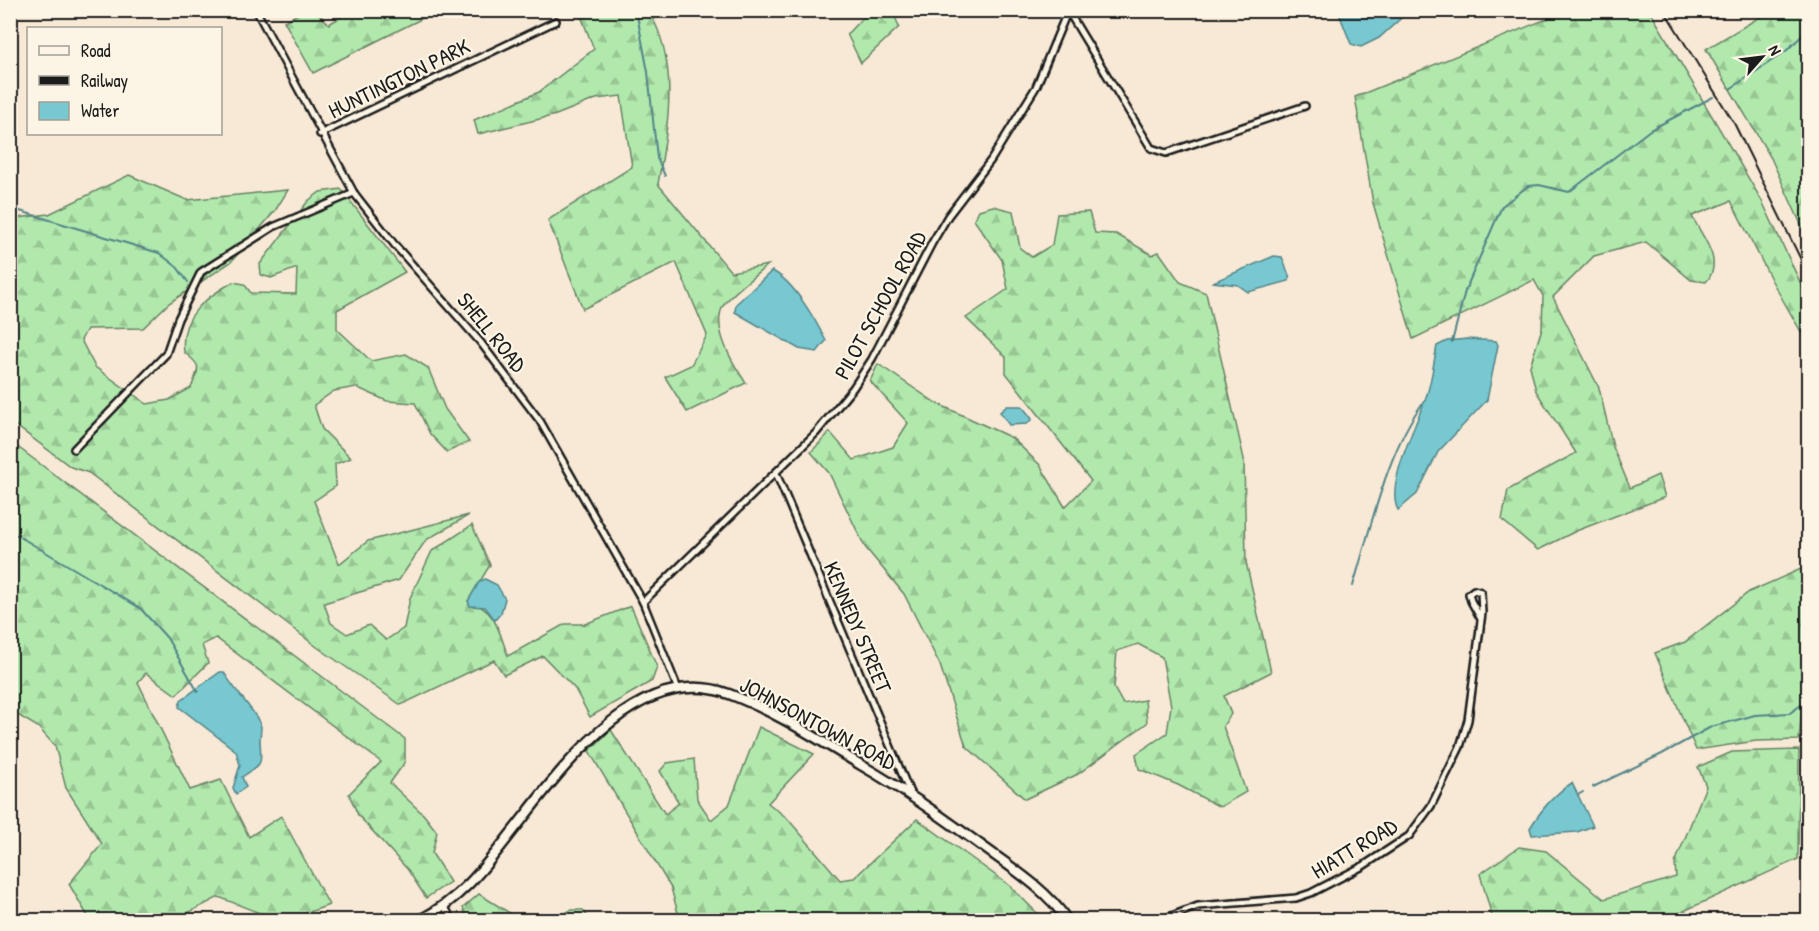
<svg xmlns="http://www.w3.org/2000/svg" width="1819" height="931" font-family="'Patrick Hand',sans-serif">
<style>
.forest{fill:url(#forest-firs);stroke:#668264;stroke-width:1.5}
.water{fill:#77c8d0;stroke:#538388;stroke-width:1.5}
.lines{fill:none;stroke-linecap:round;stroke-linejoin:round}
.stream{stroke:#538388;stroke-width:2}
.street-casing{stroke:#1c1c1c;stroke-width:10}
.secondary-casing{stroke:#1c1c1c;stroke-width:13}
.street{stroke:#fcf5e5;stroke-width:5}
.secondary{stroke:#fcf5e5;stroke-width:8}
.rail{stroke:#1c1c1c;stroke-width:2}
.labels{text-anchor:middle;stroke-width:4.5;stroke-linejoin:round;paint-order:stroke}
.street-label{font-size:22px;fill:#1c1c1c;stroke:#fcf5e5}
</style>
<defs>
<pattern id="forest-firs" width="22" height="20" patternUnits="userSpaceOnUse" patternTransform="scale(1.5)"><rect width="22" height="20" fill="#b1e9ad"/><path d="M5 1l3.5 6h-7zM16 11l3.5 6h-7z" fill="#98c794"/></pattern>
</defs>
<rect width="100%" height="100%" fill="#f7e9d5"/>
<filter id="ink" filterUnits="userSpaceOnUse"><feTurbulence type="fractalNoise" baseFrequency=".0167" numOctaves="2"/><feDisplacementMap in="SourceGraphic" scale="12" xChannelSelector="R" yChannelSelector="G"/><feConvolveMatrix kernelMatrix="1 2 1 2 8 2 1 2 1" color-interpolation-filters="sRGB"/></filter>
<g filter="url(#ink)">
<g class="forest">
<path d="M306,10L315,11L329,24L351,11H437L313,73L284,21Z"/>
<path d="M579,11H649C680,65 668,125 658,184L731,272L768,265C756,275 730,294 723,306C711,329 733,364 746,383L687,412L665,377L691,365L707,335L676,262L583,309L548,220L632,167L621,96L596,99L556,115L478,134L474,120L539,92L594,49Z"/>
<path d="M869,11H893L899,27L861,63L847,34Z"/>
<path d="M1566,11H1650L1762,201L1808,299V344L1772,281L1731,201L1692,216C1702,237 1725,261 1706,282L1691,280L1646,242L1594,256L1553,297L1599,388L1613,447L1630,488L1658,475L1665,497L1576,531L1538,550L1502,520L1508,490L1576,453L1536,391L1530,366L1542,328L1543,296L1534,280L1413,339L1373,203L1355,97Z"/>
<path d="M1770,11H1808V240L1771,158L1706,49Z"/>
<path d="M129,175L187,200L288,190L275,211L231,262L169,303L143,328L87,329L81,340L95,367L147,404L169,400L191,388C199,367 203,367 184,352C179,317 205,298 233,282L244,284L251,293L296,294L297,268L271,278L261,275L260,264L308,201L320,192L341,189L405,272L337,310V329L371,361L406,354L428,368L445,409L469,442L447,452L430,434L415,403L387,401L356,387L334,391L314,405L322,429L351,458L335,464L336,486L314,501L339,564L368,541L469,515L426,540L399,580L324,603L331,623L347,634L369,625L386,640L404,628L410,598L432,551L472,525L490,565L468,601C497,610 498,630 508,656L565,624H585L631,606L657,667L652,681L590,717L575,689L543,656L504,675L494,660L401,705L317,647L89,473L71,467L11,422L10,219L49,214Z"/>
<path d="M993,206L1013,211L1020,248L1032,257L1052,245L1057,214L1089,212L1095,233L1116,234L1152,255L1159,252L1180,282L1206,293L1244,459L1246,562L1271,672L1224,696L1231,714L1223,726L1246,792L1220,807L1178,785L1139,769L1136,754L1167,733L1171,706L1162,657L1138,644L1117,651L1114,688L1123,704L1145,700L1147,723L1078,774L1025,799L966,746L940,665L904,594L865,547L829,473L811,452L830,432L854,460L893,447L908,423L870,381L878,364L936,403L1012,438L1040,465L1065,507L1091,481L1006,373V357L966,318L1008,289L1002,260L974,220L979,210Z"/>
<path d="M11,442L405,739V762L390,783L424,815L437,832L432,853L450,882L426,898L408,870L358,815L349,794L381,762L216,638L202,645L208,663L176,695L146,673L138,682L190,790L221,780L249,837L281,816L329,905L287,920H277L219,897L174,920H90L69,884L102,844L66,788L55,746L38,727L11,711Z"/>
<path d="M1808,566V702L1802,709L1799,740L1756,741L1696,750L1655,653L1685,642L1749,592Z"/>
<path d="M759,727L814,754L768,803L787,818L840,880L854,878L917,819L1009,885L1044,920H680L671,888L589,751L611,730L665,814L679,803L660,771L667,763L694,759L697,799L711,820L729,805Z"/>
<path d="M1799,750L1798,859L1664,920H1493L1480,874L1519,847L1546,851L1604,899L1676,877L1675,863L1706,786L1698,767L1732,752Z"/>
<path d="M479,894L521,920H469L463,908Z"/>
<path d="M571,910H583L590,920H552Z"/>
</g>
<g class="water">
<path d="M1338,11V10L1409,11L1379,38L1361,47L1351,44Z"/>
<path d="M1274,256L1282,257L1290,278L1289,281L1248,292L1238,285L1213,282Z"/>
<path d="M772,271C793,280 816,321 826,341L817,352L799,349L735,312L736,304Z"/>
<path d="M1467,339L1496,341L1498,345L1487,400L1438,452L1417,494L1398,510C1384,484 1420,419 1428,391C1432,377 1434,361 1437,346L1447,341Z"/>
<path d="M1007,406H1022L1032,419L1027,424L1009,425L1000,412Z"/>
<path d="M485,579L497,585L505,599L501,613L495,620L485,607L470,606L468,601L479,582Z"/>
<path d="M220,672H224C232,688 259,715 261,727C261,731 260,736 260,741C262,767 262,763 242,777L246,787L236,794L233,788L240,765L236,751L179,707L181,700Z"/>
<path d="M1572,783L1593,826L1577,832L1532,835L1530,828C1541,810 1554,794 1572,783Z"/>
</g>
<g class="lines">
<g class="stream">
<path d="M636,10L648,72L657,158L665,176"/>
<path d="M965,10L970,14"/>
<path d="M1730,89L1786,51L1808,30"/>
<path d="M10,208L159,253L177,267L188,282"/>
<path d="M1452,342L1465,291L1502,206L1528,186L1539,185L1569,192L1650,130L1713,97"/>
<path d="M10,531L140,608L167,638L198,692"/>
<path d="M1353,586C1371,528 1387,449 1425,400"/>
<path d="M1593,787L1662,754L1711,727L1755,715L1790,713L1808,700"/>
<path d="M1578,795L1583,792"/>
<path d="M722,920L725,917"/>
</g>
<g class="street-casing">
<g id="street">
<path d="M256,10L354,193L394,244L481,343L540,421L643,602L678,689"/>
<path d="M1068,11L1151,148L1166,153L1305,106"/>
<path d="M320,134L556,21"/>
<path d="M74,449L166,354L178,319L201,272L273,227L354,193"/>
<path d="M776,473L910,793"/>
<path d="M643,602L816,433L853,388L872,359L932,243L948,216L991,160L1036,87L1068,10"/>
<path d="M445,907L452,920"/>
<path d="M1161,920L1198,906L1296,898L1311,893L1363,866L1409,836L1431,806L1460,747L1468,720L1482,613L1481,592L1474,590L1469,594L1471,601L1481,619"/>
<path d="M1804,920L1808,918"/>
</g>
</g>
<g class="secondary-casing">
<path id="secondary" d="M420,920C464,897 486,865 516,827C563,767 639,661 729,694C775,711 819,740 861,765C903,789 942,817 982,846C1012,868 1046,889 1067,920"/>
</g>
<use href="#street" class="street"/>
<use href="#secondary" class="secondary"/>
<path class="rail" d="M1664,10L1734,123L1808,274"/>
</g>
</g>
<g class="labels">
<g class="street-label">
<text transform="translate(399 78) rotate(-26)" y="8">HUNTINGTON PARK</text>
<text transform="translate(880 305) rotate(-61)" y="8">PILOT SCHOOL ROAD</text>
<text transform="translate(492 332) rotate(51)" y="8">SHELL ROAD</text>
<text transform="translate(858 627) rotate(67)" y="8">KENNEDY STREET</text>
<text transform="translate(818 723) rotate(28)" y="8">JOHNSONTOWN ROAD</text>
<text transform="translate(1354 848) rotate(-31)" y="8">HIATT ROAD</text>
</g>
</g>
<rect width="1819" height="931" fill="none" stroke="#fcf5e5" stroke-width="36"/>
<rect x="18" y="18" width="1783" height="895" fill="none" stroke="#1c1c1c" stroke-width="2" filter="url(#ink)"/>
<rect x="27" y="27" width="195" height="108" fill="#fcf5e5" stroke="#a29e95" stroke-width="1.5"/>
<rect x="39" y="46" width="30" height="9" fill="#fcf5e5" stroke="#a29e95" stroke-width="1.5"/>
<text x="81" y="57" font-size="18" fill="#1c1c1c">Road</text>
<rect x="39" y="76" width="30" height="9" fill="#1c1c1c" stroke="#a29e95" stroke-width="1.5"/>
<text x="81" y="87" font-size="18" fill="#1c1c1c">Railway</text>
<rect x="39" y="102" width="30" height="18" fill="#77c8d0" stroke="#a29e95" stroke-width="1.5"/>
<text x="81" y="117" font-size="18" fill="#1c1c1c">Water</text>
<g transform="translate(1762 57) rotate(62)" stroke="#fcf5e5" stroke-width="4.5" paint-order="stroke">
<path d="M0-4.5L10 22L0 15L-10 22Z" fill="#1c1c1c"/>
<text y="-9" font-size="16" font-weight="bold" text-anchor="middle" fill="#1c1c1c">N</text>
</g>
</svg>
